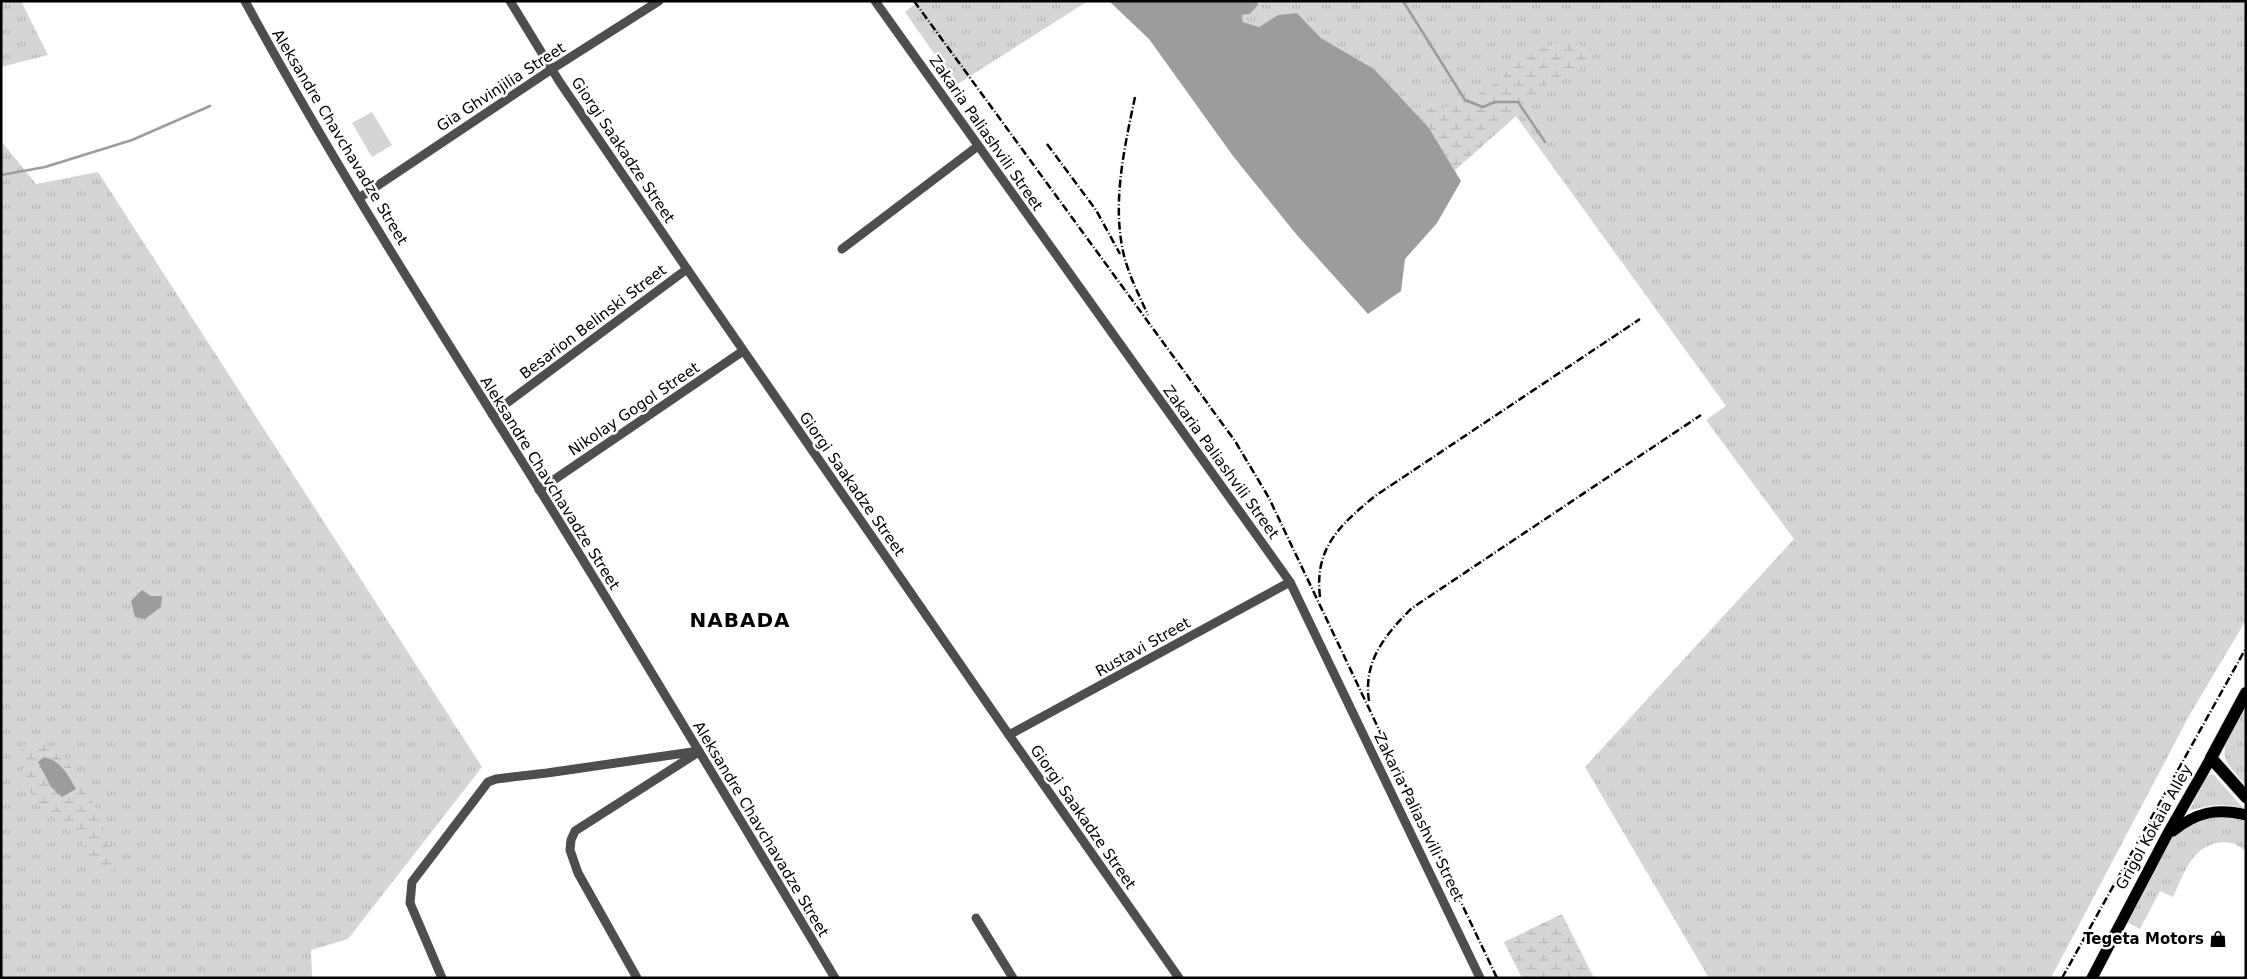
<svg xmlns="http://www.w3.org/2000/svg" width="2247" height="979" font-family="'DejaVu Sans',sans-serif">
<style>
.grass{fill:url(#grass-tufts)}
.wetland{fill:url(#wetland-marsh)}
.pitch{fill:#d5d5d5}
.water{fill:#9c9c9c}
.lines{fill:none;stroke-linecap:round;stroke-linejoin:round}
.stream{stroke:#9c9c9c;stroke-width:2.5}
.major-casing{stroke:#dbdbdb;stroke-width:12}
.highway-casing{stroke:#dbdbdb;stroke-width:14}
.minor{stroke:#4e4e4e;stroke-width:9}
.major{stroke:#000;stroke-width:11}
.highway{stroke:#000;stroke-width:12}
.rail{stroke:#000;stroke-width:2.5;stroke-dasharray:8 2.5 1 2.5;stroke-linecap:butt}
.labels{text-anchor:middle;stroke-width:5;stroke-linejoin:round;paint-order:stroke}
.street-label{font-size:15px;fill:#000;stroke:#fff}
.poi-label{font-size:15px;font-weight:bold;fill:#000;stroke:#fff;text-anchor:end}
.district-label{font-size:20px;font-weight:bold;letter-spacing:1px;fill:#000;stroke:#fff}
</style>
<defs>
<pattern id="grass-tufts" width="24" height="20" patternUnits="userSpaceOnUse" patternTransform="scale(1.25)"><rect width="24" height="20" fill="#d5d5d5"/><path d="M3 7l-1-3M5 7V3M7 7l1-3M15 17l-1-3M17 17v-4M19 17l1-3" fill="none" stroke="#b5b5b5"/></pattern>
<pattern id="wetland-marsh" width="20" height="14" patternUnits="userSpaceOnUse" patternTransform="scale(1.25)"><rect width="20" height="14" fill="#d5d5d5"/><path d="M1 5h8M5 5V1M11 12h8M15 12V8" fill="none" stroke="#b5b5b5"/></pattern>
</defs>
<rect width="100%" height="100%" fill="#fff"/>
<g class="grass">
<path d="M1,1H21L48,55L1,67Z"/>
<path d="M919,1H1088L956,85L905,12Z"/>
<path d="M1257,1H2246V620L2189,716L2051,978H1709L1585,767L1794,539L1706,420L1726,406L1516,116L1455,170L1429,128L1374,69L1321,38L1297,13L1278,15L1259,27L1243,22L1242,15L1250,14L1258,5Z"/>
<path d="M1,141L36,184L98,172L482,767L348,939L311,950L312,978H1Z"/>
<path d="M2246,704V785C2239,777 2230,769 2226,760C2219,746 2239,717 2246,704Z"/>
<path d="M2211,774L2214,775L2244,809C2225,802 2207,805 2189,811L2206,777Z"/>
<path d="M2246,815V852C2231,836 2207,841 2194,857C2185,868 2179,884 2173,897L2160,891L2140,929L2123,920L2167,835L2187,819Z"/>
</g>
<g class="wetland">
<path d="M1330,1H1364L1349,10Z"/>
<path d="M1379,1H1412L1392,8Z"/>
<path d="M1568,40L1592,50L1579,70L1551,80L1516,116L1455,170L1429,128L1410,107L1441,109L1480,93L1501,79L1519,55Z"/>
<path d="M40,740L64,757L91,797L115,858L110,875L94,865L81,841L35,801L23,778L21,747Z"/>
<path d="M1562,914L1594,978H1522L1504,942Z"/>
</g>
<path class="pitch" d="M372,112L392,145L372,157L352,123Z"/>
<g class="water">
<path d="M1109,1H1257L1258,5L1250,14L1242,15L1243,22L1259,27L1278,15L1297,13L1321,38L1374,69L1429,128L1461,181L1437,223L1405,259L1401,291L1368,314L1296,234L1233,156L1149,39Z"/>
<path d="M142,590L151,596H162L161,607L145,619L135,617L131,601Z"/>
<path d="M44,757C61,761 68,775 76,789L62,797L51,787L38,762Z"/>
</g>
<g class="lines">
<g class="stream">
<path d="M1403,1L1465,100L1483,107L1495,102H1518L1545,142"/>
<path d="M1,175L45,167L132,140L210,106"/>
</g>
<g class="major-casing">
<g id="major">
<path d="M2173,831C2197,812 2216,808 2246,815"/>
<path d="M2092,978L2167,835L2211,758"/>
</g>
</g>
<g class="highway-casing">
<path id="highway" d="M2246,693L2211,758L2246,797"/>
</g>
<g class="minor">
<path d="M245,1C335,167 438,327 538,487C639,650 737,814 835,978"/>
<path d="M510,1L559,81L687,269L1009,735L1179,978"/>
<path d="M875,1L1290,582L1480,978"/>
<path d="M359,198L552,69L659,1"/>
<path d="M842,249L978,146"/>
<path d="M492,414L687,269"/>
<path d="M539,490L743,351"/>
<path d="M1009,735L1290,582"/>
<path d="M976,918L1013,978"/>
<path d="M442,978L410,903L412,882L488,782L496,779L547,773L699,751"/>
<path d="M637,978L578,873L570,850L571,840L575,831L697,753"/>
</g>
<use href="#major" class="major"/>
<use href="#highway" class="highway"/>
<g class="rail">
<path d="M914,1L1235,441L1269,498L1497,978"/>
<path d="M1135,97C1125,145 1113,197 1122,246C1126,270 1138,293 1148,315"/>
<path d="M1047,144L1096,210L1120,254"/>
<path d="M1320,597C1314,548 1340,525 1375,496L1640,319"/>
<path d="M1369,701C1363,661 1385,635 1412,608L1701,415"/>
<path d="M2062,978L2246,648"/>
</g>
</g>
<defs>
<g id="shop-bare" transform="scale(1.35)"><path d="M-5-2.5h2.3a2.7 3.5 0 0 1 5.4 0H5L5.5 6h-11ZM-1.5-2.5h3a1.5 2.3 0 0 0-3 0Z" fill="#000" stroke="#fff" stroke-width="2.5" paint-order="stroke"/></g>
</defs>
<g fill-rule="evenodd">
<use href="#shop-bare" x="2218" y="939"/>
</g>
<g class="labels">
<g class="street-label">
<text transform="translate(501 87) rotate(-33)" y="5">Gia Ghvinjilia Street</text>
<text transform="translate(986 133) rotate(55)" y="5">Zakaria Paliashvili Street</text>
<text transform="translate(340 137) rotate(59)" y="5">Aleksandre Chavchavadze Street</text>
<text transform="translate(623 150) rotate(56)" y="5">Giorgi Saakadze Street</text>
<text transform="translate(593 322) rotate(-37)" y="5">Besarion Belinski Street</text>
<text transform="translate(634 409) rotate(-34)" y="5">Nikolay Gogol Street</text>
<text transform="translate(1221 462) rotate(54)" y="5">Zakaria Paliashvili Street</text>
<text transform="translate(550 483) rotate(58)" y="5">Aleksandre Chavchavadze Street</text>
<text transform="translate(852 484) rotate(55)" y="5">Giorgi Saakadze Street</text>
<text transform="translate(1143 647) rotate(-29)" y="5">Rustavi Street</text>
<text transform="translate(1083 817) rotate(55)" y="5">Giorgi Saakadze Street</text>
<text transform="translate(1419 817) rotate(64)" y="5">Zakaria Paliashvili Street</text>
<text transform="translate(2154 827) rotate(-61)" y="5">Grigol Kokaia Alley</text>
<text transform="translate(761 829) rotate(59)" y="5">Aleksandre Chavchavadze Street</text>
</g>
<g class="poi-label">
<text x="2204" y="944">Tegeta Motors</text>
</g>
<g class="district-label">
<text x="740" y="627">NABADA</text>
</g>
</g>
<rect width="2247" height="979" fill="none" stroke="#000000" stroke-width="5"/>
</svg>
